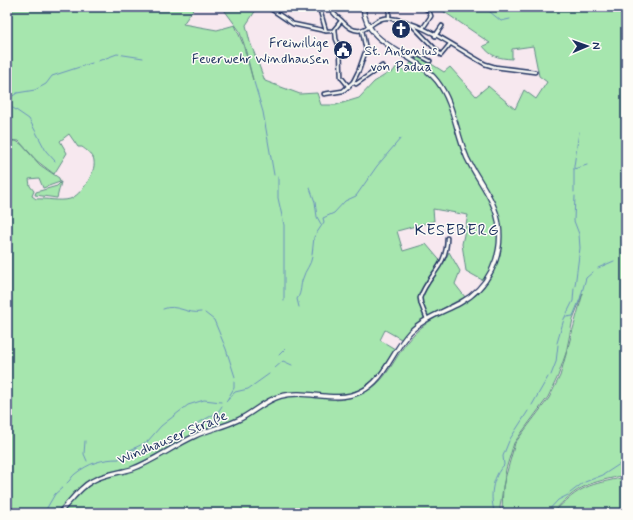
<svg xmlns="http://www.w3.org/2000/svg" width="633" height="520" font-family="Mynerve,sans-serif">
<style>
.green{fill:#a6e6ae;stroke:#608a86;fill-rule:evenodd}
.lines{fill:none;stroke-linecap:round;stroke-linejoin:round}
.stream{stroke:#6a91bd;stroke-width:1}
.street-casing{stroke:#1b2f5e;stroke-width:5.5}
.secondary-casing{stroke:#1b2f5e;stroke-width:6}
.street{stroke:#fdfcf7;stroke-width:2.5}
.secondary{stroke:#fdfcf7;stroke-width:3.5}
.labels{text-anchor:middle;stroke-width:3;stroke-linejoin:round;paint-order:stroke}
.poi-label{font-size:14px;fill:#1b2f5e;stroke:#fdfcf7;text-anchor:end}
.street-label{font-size:14px;fill:#1b2f5e;stroke:#fdfcf7}
.quarter-label{font-size:16px;letter-spacing:1px;fill:#1b2f5e;stroke:#fdfcf7}
</style>
<rect width="100%" height="100%" fill="#f7e8ef"/>
<filter id="ink" filterUnits="userSpaceOnUse"><feTurbulence type="fractalNoise" baseFrequency=".025" numOctaves="2"/><feDisplacementMap in="SourceGraphic" scale="8" xChannelSelector="R" yChannelSelector="G"/><feConvolveMatrix kernelMatrix="1 2 1 2 8 2 1 2 1" color-interpolation-filters="sRGB"/></filter>
<g filter="url(#ink)">
<g class="green">
<path d="M7,7H195L183,24L217,30L235,25L243,44L253,80L244,44L239,30L222,7H258L246,25L250,42L265,81L300,94L317,93L321,105H336L359,98L374,82L390,72L392,73L397,66L405,71L414,58L419,56L444,72L450,67L476,96L488,86L515,109L524,90L536,99L547,82L539,76L533,46L512,49V59C499,58 491,57 483,46L490,43L437,7H626V475C589,483 579,484 552,513H502L503,486L515,443L549,398L560,376L583,293L573,319L566,353L558,376L548,397L514,443L506,469L500,507L501,513H7V141H16L21,144L40,165L59,178L60,182L43,188L39,178L29,179L30,186L34,191L32,196L36,199C46,198 60,202 70,199C81,195 96,173 94,161C94,155 86,150 82,147H78L69,134L60,141L67,153L54,174L37,161L19,141L7,140ZM433,209L468,215L462,244L466,271L484,281L485,285C463,305 434,314 414,334C399,349 391,372 376,385C365,394 350,399 336,400L335,398C372,388 375,380 395,349L380,340L385,330L401,339C420,319 440,310 465,297L455,284L460,271L449,252L443,264L426,244L403,251L397,231L434,221Z"/>
<path d="M61,182L57,198L35,195L36,192L57,186Z"/>
<path d="M626,477V513H553C581,485 588,485 626,477Z"/>
</g>
<g class="lines">
<g class="stream">
<path d="M484,7L501,21L510,19"/>
<path d="M490,7H493"/>
<path d="M98,61L117,54L143,58"/>
<path d="M254,82L263,112L274,175"/>
<path d="M7,100L17,93L35,90L46,84L52,76L92,63"/>
<path d="M13,108L29,119L46,151L55,161"/>
<path d="M574,169L587,165"/>
<path d="M278,177V198L284,225V301"/>
<path d="M310,188L315,202L317,217L321,224"/>
<path d="M574,192V166L579,132"/>
<path d="M575,196L574,221L579,234L580,248L575,286"/>
<path d="M622,254L626,252"/>
<path d="M312,255L314,237L324,222L323,218L334,213L345,201L356,196L377,166L401,138"/>
<path d="M598,268L614,261"/>
<path d="M299,307L297,299C302,292 300,285 303,278C305,270 311,265 312,257"/>
<path d="M163,309C176,303 188,315 201,312"/>
<path d="M205,313L214,320L226,349L235,377"/>
<path d="M566,317L573,316L580,299L586,278L593,272"/>
<path d="M557,343L564,319L573,301L574,288"/>
<path d="M279,355L285,349"/>
<path d="M275,368L283,361L292,365"/>
<path d="M551,375L556,362L558,345"/>
<path d="M227,400L234,388V382"/>
<path d="M226,402L235,392L248,389L269,374"/>
<path d="M532,405L548,377"/>
<path d="M510,439L528,411"/>
<path d="M85,441L84,454L87,461"/>
<path d="M130,452L136,449L140,453H145L218,412L222,406"/>
<path d="M585,482L603,475L626,460"/>
<path d="M67,483C70,481 72,476 75,474C89,463 102,459 119,459L122,455H129L128,451L147,442L161,426L188,405L204,400L221,402"/>
<path d="M570,493L583,483"/>
<path d="M44,513L55,494L62,488"/>
<path d="M495,513C489,498 492,477 504,465L503,456L509,441"/>
<path d="M546,513L558,500L568,495"/>
</g>
<g class="street-casing">
<g id="street">
<path d="M268,7L293,24L326,31H333L341,21"/>
<path d="M319,7L326,31"/>
<path d="M330,7C332,13 337,17 342,21C364,45 371,16 388,18C421,21 456,48 485,64L495,67L535,72"/>
<path d="M389,7V18"/>
<path d="M411,24L441,55L450,44"/>
<path d="M423,28L431,16L429,11L423,7"/>
<path d="M335,29L336,39L340,48L341,77L349,87"/>
<path d="M435,36L442,26"/>
<path d="M410,57L419,55L430,61"/>
<path d="M353,82L356,84L382,66"/>
<path d="M324,94L343,91L353,82L359,70L366,50L362,30"/>
<path d="M427,319L421,304L420,298C428,274 447,268 447,238"/>
</g>
</g>
<g class="secondary-casing">
<path id="secondary" d="M59,513C69,503 79,488 92,481C104,474 119,473 132,469C154,461 173,446 195,436C209,429 224,427 238,420C253,413 265,400 281,396C308,389 334,404 360,392C385,381 392,351 410,332C424,318 443,312 460,303C488,288 503,257 499,226C496,200 478,181 467,158C456,133 454,103 437,81C413,51 366,47 363,7"/>
</g>
<use href="#street" class="street"/>
<use href="#secondary" class="secondary"/>
</g>
</g>
<defs>
<g id="church-disc" transform="scale(1)"><circle r="9.5" fill="#1b2f5e" stroke="#fdfcf7"/><path d="M-1.2-6h2.4v3.5h3.3v2.4h-3.3V6h-2.4V-.1h-3.3v-2.4h3.3Z" fill="#fff"/></g>
<g id="civic-disc" transform="scale(1)"><circle r="9.5" fill="#1b2f5e" stroke="#fdfcf7"/><path d="M-.6-6.5H3V-4.5H.6V-3L4-1V1h2V6H-6V1h2V-1L-.6-3ZM-1.2 2.5V6h2.4V2.5Z" fill="#fff"/></g>
</defs>
<g fill-rule="evenodd">
<use href="#church-disc" x="401" y="29"/>
<use href="#civic-disc" x="343" y="50"/>
</g>
<g class="labels">
<g class="poi-label">
<text x="329" y="47">Freiwillige<tspan x="329" dy="16">Feuerwehr Windhausen</tspan></text>
<text x="401" y="55" text-anchor="middle">St. Antonius<tspan x="401" dy="16">von Padua</tspan></text>
</g>
<g class="street-label">
<text transform="translate(172 437) rotate(-23)" y="5">Windhauser Straße</text>
</g>
<g class="quarter-label">
<text x="457" y="235">KESEBERG</text>
</g>
</g>
<rect width="633" height="520" fill="none" stroke="#fdfcf7" stroke-width="24"/>
<rect x="12" y="12" width="609" height="496" fill="none" stroke="#1b2f5e" stroke-width="1.5" filter="url(#ink)"/>
<g transform="translate(587 46) rotate(88)" stroke="#fdfcf7" stroke-width="3" paint-order="stroke">
<path d="M0-3L7 15L0 10L-7 15Z" fill="#1b2f5e"/>
<text y="-6" font-size="11" font-weight="bold" text-anchor="middle" fill="#1b2f5e">N</text>
</g>
</svg>
